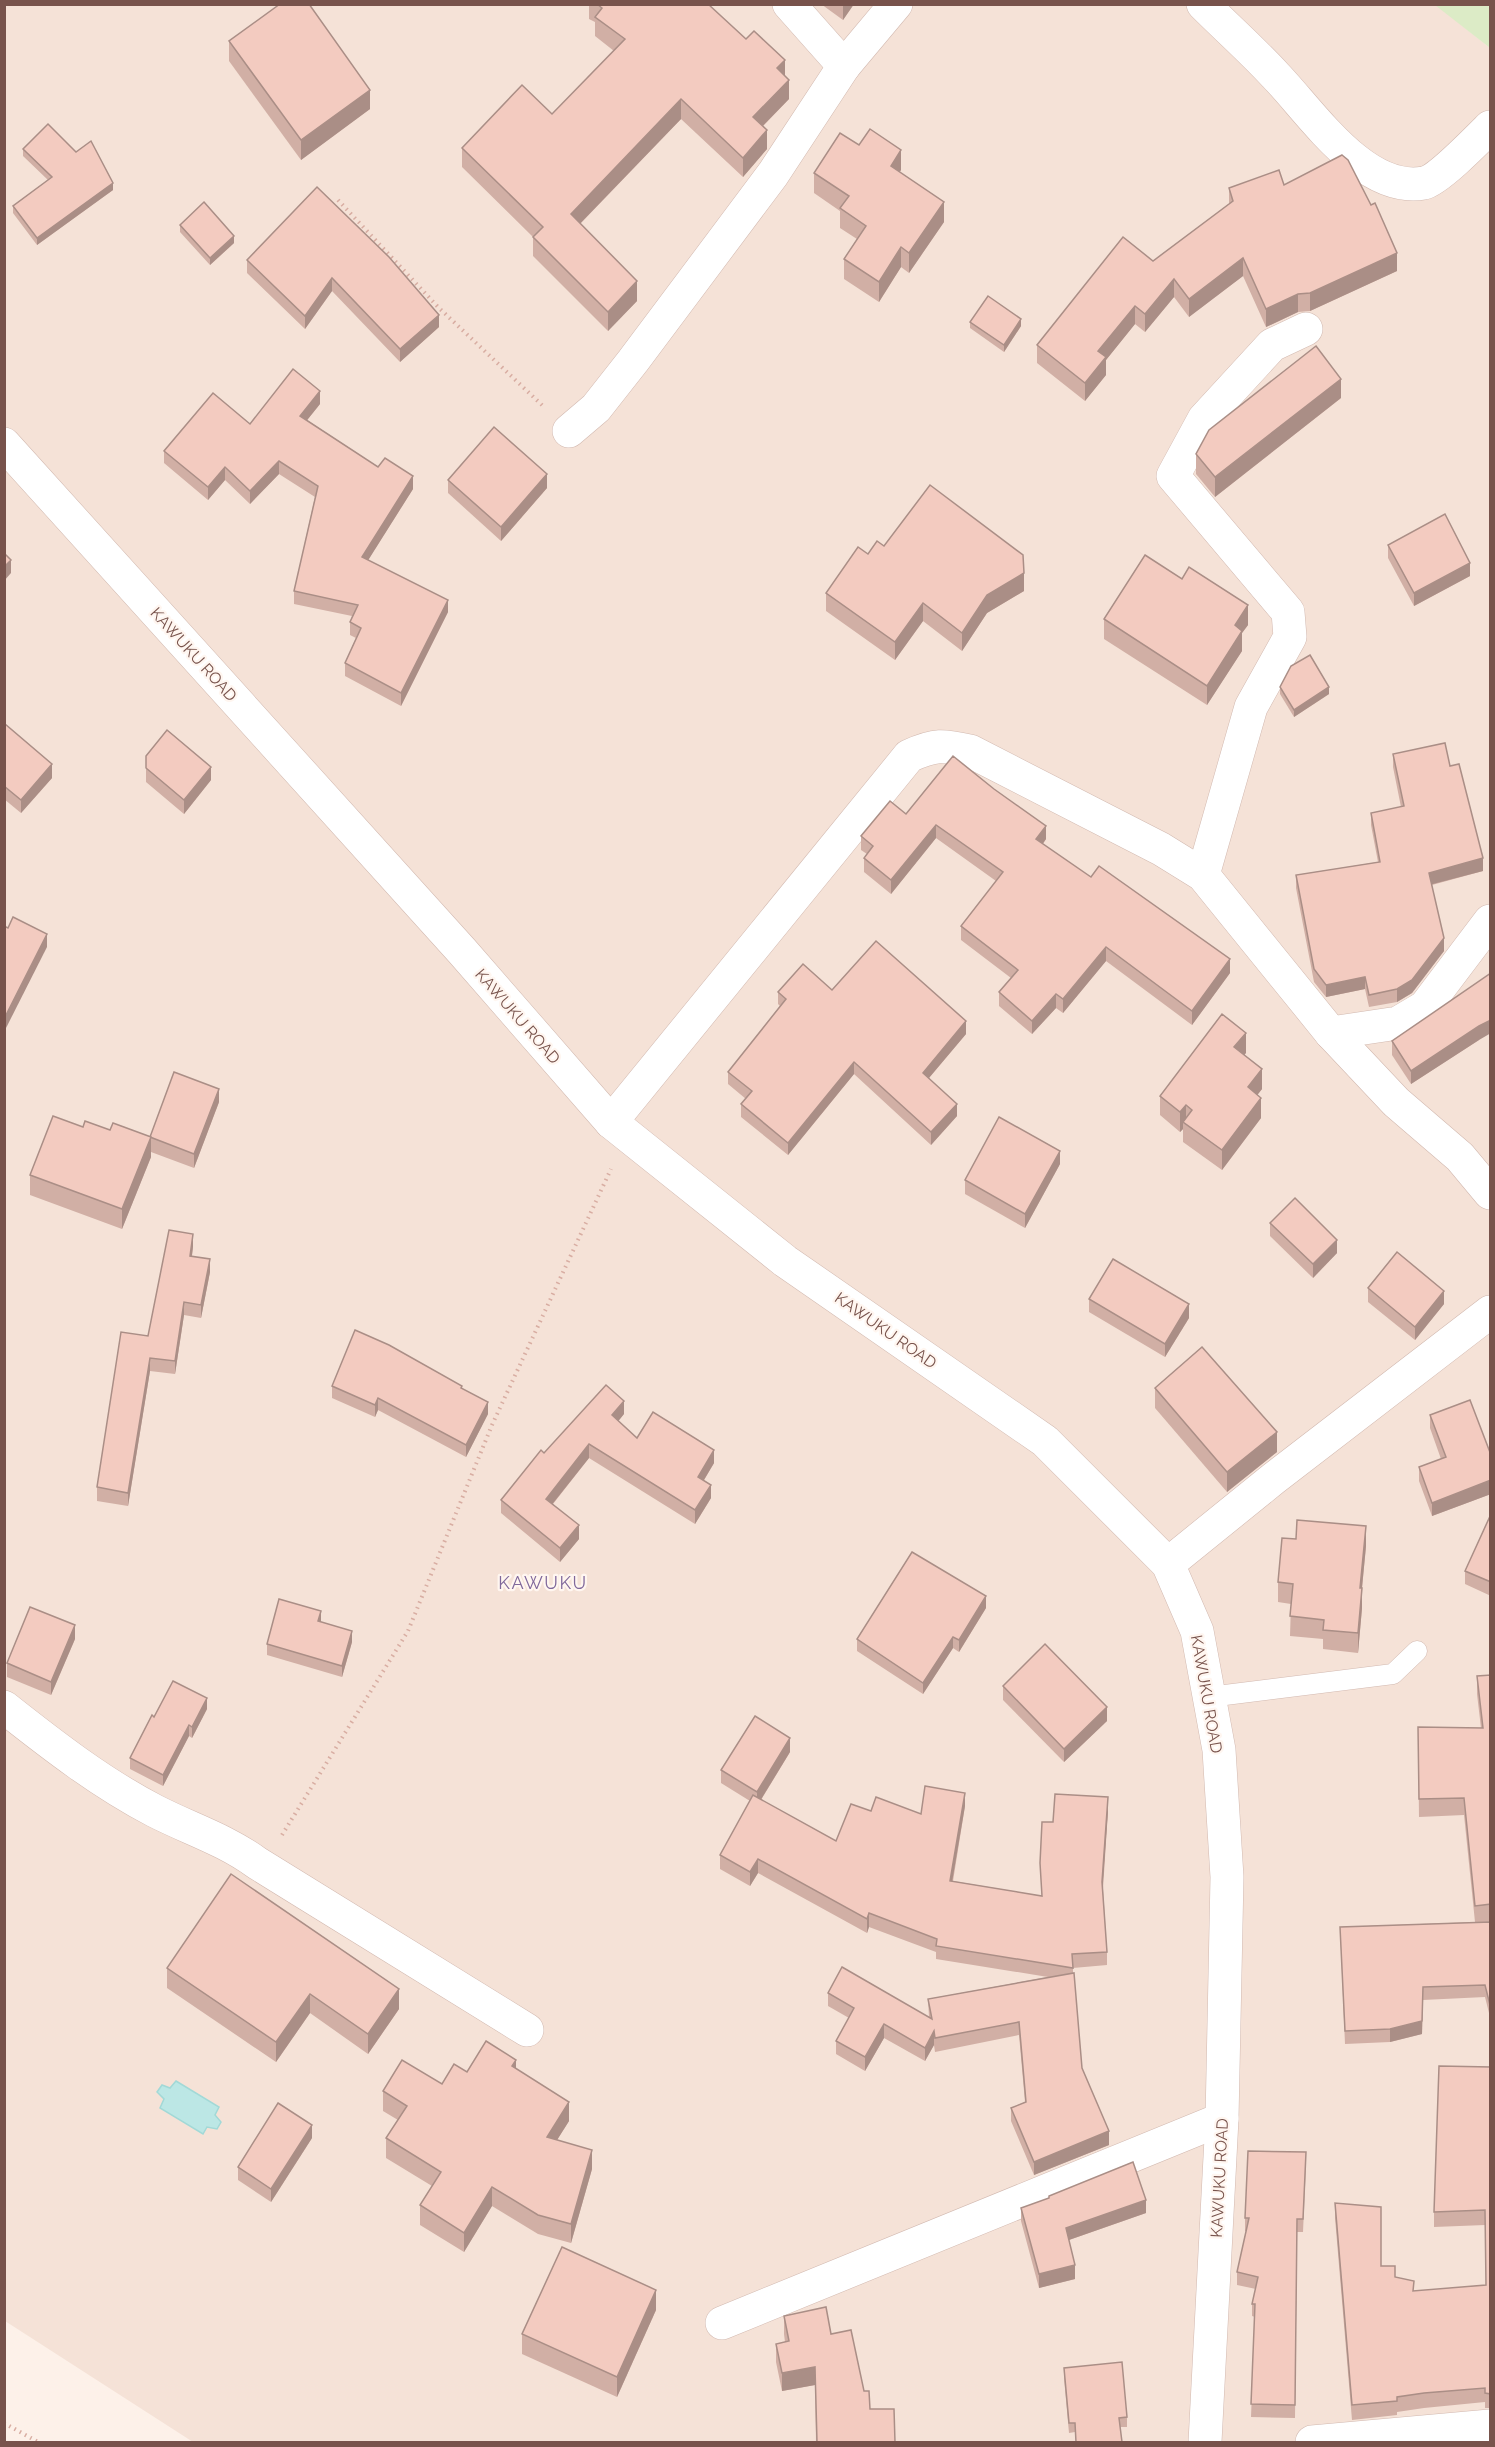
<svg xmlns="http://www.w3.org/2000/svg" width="1495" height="2447" font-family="Raleway,sans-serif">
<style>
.residential{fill:#f5e2d7}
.green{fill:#dcebc6}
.water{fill:#bce7e5;stroke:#a2d9d7;stroke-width:1.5}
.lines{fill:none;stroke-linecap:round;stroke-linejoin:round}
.lane-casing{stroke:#d2b9b0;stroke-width:21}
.street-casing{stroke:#d2b9b0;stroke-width:34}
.path{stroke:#d8ada2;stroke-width:4;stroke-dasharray:1.5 4.5;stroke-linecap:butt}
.lane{stroke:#fff;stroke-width:20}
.street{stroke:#fff;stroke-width:33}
.wall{fill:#d1afa5}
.shaded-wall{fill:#aa8e86}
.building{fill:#f3cbc0;stroke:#aa8e86;stroke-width:1.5}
.labels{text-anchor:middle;stroke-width:4.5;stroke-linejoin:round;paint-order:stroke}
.street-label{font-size:16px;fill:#78534c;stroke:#fff6f0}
.neighbourhood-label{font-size:18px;letter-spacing:1.5px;fill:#80689b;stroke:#fff6f0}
</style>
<rect width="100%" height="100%" fill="#fdf1e9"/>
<path class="residential" d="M1435,4L1490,48V2442H193L5,2321L4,5Z"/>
<path class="green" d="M1435,5H1490V48Z"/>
<path class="water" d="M176,2081L219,2107L215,2115L221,2122L217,2129L207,2127L203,2134L160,2108L164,2099L157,2092L162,2085L170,2088Z"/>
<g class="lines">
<g class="lane-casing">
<path id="lane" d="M1209,1697L1393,1674L1417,1651"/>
</g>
<g class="street-casing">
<g id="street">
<path d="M789,4L844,66"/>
<path d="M1203,4C1227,28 1252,50 1275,75C1311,112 1364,194 1424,183C1438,180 1479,138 1490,127"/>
<path d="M569,431L596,408L633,361L773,174L844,66L896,4"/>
<path d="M4,444L462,951L611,1122L785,1261L1045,1441L1168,1564L1197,1631L1219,1750L1227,1877L1222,2119L1205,2442"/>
<path d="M1203,875L1251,707L1290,637L1288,612L1173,476L1204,419L1272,345L1306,329"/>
<path d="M1331,1033L1398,1023L1425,1007L1490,921"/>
<path d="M611,1122L909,756C935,744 943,745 970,751L1161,849L1203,875L1331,1033L1396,1102L1460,1157L1490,1193"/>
<path d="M1168,1564L1273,1479L1490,1312"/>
<path d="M4,1707C52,1745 101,1783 155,1811C190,1829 224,1839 257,1863L527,2030"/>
<path d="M722,2323L1222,2119"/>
<path d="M1312,2442L1490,2426"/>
</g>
</g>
<g class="path">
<path d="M338,200L439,308L543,406"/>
<path d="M282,1835L408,1631L492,1425L611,1169"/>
<path d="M4,2423L38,2442"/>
</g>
<use href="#lane" class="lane"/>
<use href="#street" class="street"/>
</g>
<g class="wall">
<path d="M589,4H708L785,76L789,99L763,126L767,149L743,177L681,119L580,224L637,301L608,331L533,256V237L462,167V148L552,114L614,51L595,36V22L589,19Z"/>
<path d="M821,4H854L843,20Z"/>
<path d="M229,41L370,109L301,160L229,61Z"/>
<path d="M859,145L901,170L899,172L944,222L909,273L901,267L879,302L844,279V259L857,239L840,228V211L814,193V173Z"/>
<path d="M23,149L113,190L37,245L13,213V206L48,180L23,156Z"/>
<path d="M1284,185L1397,271L1310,311L1298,312L1266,327L1243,276L1189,317L1174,297L1145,332L1135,324L1106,360V375L1085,401L1037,363V345L1153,261L1229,204V188Z"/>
<path d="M317,187L439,327L400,362L332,291L305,329L247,273V260Z"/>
<path d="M180,225L234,243L210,265L180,232Z"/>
<path d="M970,322L1021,326L1004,352L970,328Z"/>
<path d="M1341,398L1215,497L1196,474V454Z"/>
<path d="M320,404L307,420L378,467L413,489L368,560L448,612L401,706L345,676V663L356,638L350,635V622L352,616L294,604V591L315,497L279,474L250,504L225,480L208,500L164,463V451Z"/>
<path d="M448,480L547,488L501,541L448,493Z"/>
<path d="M1388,545L1470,576L1414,606L1388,558Z"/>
<path d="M884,546L1024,591L987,613L962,651L923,621L895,660L826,611V593L868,554Z"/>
<path d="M1104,619L1248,625L1242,633V651L1207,705L1104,639Z"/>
<path d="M1280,687L1329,694L1294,717L1280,694Z"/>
<path d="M4,724L52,778L21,813L4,799Z"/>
<path d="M1393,754L1450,766L1483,871L1432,885L1444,951L1412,993L1397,1002L1369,1007L1365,989L1326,997L1314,982L1296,888V875L1378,862L1371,825V813L1401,807L1393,767Z"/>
<path d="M146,756L211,780L184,814L146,782Z"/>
<path d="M906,814L1046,839L1043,844L1230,973L1192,1025L1106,961L1063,1013L1056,1008L1032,1034L999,1006V992L1011,978L961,940V926L996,881L936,838L891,894L864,872V858L867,854L861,850V836Z"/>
<path d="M832,990L966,1034L929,1078L957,1116L931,1145L854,1074L788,1155L741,1117V1104L746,1099L728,1084V1072L780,1006L778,1004V992Z"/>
<path d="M1479,1040L1411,1084L1392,1055V1041Z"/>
<path d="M1246,1053L1244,1055L1262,1089L1257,1095L1261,1118L1222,1170L1183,1142V1129L1180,1132L1160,1115V1096Z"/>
<path d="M219,1102L194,1168L151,1152V1157L122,1229L30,1195V1175L83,1127L150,1137Z"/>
<path d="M1060,1164L1025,1228L965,1194V1180Z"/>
<path d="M1270,1223L1337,1253L1313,1278L1270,1236Z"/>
<path d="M193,1247L192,1256L210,1272L201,1318L184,1315L175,1374L150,1371L128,1506L97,1501V1487L148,1336Z"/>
<path d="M1368,1288L1444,1304L1415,1340L1368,1302Z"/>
<path d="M1089,1299L1189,1318L1165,1357L1089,1312Z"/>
<path d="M332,1386L462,1388L488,1414L466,1457L378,1410L375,1417L332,1398Z"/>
<path d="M1155,1388L1277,1452L1227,1492L1155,1408Z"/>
<path d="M624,1414L618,1421L637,1438L714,1463L704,1480L711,1498L695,1524L589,1458L553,1504L579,1539L560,1562L501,1513V1500L544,1453Z"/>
<path d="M1430,1415L1491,1455V1494L1432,1516L1419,1481V1467L1441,1459L1430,1428Z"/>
<path d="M1491,1514V1596L1465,1584V1571Z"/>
<path d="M1366,1546L1362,1588V1608L1358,1653L1323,1649V1639L1290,1636L1291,1604L1278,1602V1582Z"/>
<path d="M986,1608L959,1652L953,1648L923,1694L857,1651V1639Z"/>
<path d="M321,1622L352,1642L342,1677L267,1655V1644Z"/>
<path d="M75,1639L51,1695L7,1677V1663Z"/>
<path d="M1491,1675V2017H1490L1485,1997L1423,2000L1422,2034L1390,2042L1345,2044L1340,1927L1475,1922L1464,1815L1419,1817L1418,1727L1481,1728L1477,1694V1676Z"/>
<path d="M1003,1686L1107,1721L1064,1762L1003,1700Z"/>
<path d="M207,1709L192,1738L189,1736L163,1786L130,1769V1758L154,1717Z"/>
<path d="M790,1752L761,1800L836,1841L871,1811L921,1814L965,1806L953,1881L1042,1896L1040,1863L1053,1822L1108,1811L1103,1889L1107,1952V1965L1073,1968V1973L1082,2068L1109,2145L1034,2175L1011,2121V2108L1025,2102L1019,2035L935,2052L934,2045L925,2061L884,2038L865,2071L836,2054V2041L849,2018L828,2006V1993L929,2017L928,1999L1048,1977L936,1959V1952L869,1927L867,1933L758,1873L750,1886L720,1869V1855L750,1801L721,1783V1770Z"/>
<path d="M167,1968L399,2009L368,2054L310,2013L276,2062L167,1988Z"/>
<path d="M1491,2067V2408H1485V2402L1424,2408L1397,2412V2415L1352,2420L1335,2218V2203L1381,2266L1395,2277L1414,2291L1486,2285L1485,2225L1434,2227V2212Z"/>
<path d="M516,2069L569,2121L557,2140L592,2169L571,2243L538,2234L492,2206L464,2252L420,2225V2205L432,2186L386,2158V2138L398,2120L383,2111V2091L442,2084L467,2072Z"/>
<path d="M312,2138L271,2202L238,2180V2167Z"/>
<path d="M1306,2165L1303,2232H1297L1295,2418L1251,2417L1255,2317L1252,2316V2304L1256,2289L1237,2285V2272L1246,2231H1245V2218Z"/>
<path d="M1049,2196L1146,2213L1069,2240L1075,2279L1039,2288L1021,2221V2208L1049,2199Z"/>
<path d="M656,2310L617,2397L522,2354V2334Z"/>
<path d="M784,2316L831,2334L864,2391L870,2409L895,2442H816L815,2385L782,2391L776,2362V2344L785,2342L784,2334Z"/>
<path d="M1064,2368L1127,2417V2427H1120L1122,2442H1076L1075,2432L1069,2433L1064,2378Z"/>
</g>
<g class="shaded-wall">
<path d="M843,4H854L843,20Z"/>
<path d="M785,60V79L777,68Z"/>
<path d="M789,80V99L753,136V117Z"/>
<path d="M370,90V109L301,160V140Z"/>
<path d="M681,99V119L571,233V214Z"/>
<path d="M767,130V149L743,177V158Z"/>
<path d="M901,150V170L891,186V166Z"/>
<path d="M113,183V190L37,245V238Z"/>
<path d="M944,202V222L909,273V253Z"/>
<path d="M234,236V243L210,265V258Z"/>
<path d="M901,247V267L879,302V282Z"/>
<path d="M1397,253V271L1310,311V293Z"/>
<path d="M1243,258V276L1189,317V299Z"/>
<path d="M332,278V291L305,329V316Z"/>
<path d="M1174,279V297L1145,332V314Z"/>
<path d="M637,281V301L608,331V312Z"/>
<path d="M1298,294V312L1266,327V309Z"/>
<path d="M1135,306V324L1106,360V375L1085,401V383L1098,351Z"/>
<path d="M439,315V327L400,362V349Z"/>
<path d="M1021,319V326L1004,352V345Z"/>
<path d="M1341,379V398L1215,497V477Z"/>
<path d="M320,391V404L300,429V416Z"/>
<path d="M279,461V474L250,504V491Z"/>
<path d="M225,467V480L208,500V487Z"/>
<path d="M547,474V488L501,541V527Z"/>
<path d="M413,476V489L362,570V557Z"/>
<path d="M11,560V573L4,581V567Z"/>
<path d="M1470,563V576L1414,606V593Z"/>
<path d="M1024,573V591L987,613L962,651V633L987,595Z"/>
<path d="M448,600V612L401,706V693Z"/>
<path d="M923,603V621L895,660V642Z"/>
<path d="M1248,605V625L1242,633V651L1207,705V686L1235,625Z"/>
<path d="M1329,687V694L1294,717V710Z"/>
<path d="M52,764V778L21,813V800Z"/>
<path d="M211,767V780L184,814V800Z"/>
<path d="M936,825V838L891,894V880Z"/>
<path d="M1046,826V839L1036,853V839Z"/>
<path d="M1483,858V871L1429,885V873Z"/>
<path d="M47,934V947L4,1032V1019Z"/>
<path d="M1444,938V951L1412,993L1397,1002V989Z"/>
<path d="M1106,947V961L1063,1013V999Z"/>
<path d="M1230,959V973L1192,1025V1011Z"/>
<path d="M1365,977V989L1326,997V985Z"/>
<path d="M1056,994V1008L1032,1034V1021Z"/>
<path d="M1491,1020V1033L1479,1040L1411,1084V1071L1479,1026Z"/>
<path d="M966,1021V1034L923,1085V1073Z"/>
<path d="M1246,1033V1053L1234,1067V1047Z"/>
<path d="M854,1062V1074L788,1155V1143Z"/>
<path d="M1262,1069V1089L1248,1107V1087Z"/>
<path d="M219,1089V1102L194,1168V1154Z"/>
<path d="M1261,1098V1118L1222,1170V1150Z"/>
<path d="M957,1104V1116L931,1145V1132Z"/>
<path d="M1186,1105V1124L1183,1122V1129L1180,1132V1112Z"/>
<path d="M151,1137V1157L122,1229V1209Z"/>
<path d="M1060,1151V1164L1025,1228V1214Z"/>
<path d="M193,1234V1247L190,1269V1256Z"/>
<path d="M1337,1240V1253L1313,1278V1264Z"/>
<path d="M210,1259V1272L201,1318V1305Z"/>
<path d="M1444,1291V1304L1415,1340V1327Z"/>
<path d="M184,1302V1315L175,1374V1361Z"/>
<path d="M1189,1304V1318L1165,1357V1344Z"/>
<path d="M150,1358V1371L128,1506V1493Z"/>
<path d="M378,1398V1410L375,1417V1405Z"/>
<path d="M624,1401V1414L612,1429V1415Z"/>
<path d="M488,1402V1414L466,1457V1445Z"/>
<path d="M1277,1432V1452L1227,1492V1472Z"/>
<path d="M589,1444V1458L546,1512V1499Z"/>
<path d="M714,1450V1463L698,1490V1477Z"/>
<path d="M1491,1480V1494L1432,1516V1503Z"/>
<path d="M711,1485V1498L695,1524V1510Z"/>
<path d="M579,1525V1539L560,1562V1548Z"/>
<path d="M1366,1526V1546L1360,1608V1588Z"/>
<path d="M1362,1588V1608L1358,1653V1633Z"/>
<path d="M986,1596V1608L959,1652V1640Z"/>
<path d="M321,1611V1622L318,1621Z"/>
<path d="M75,1625V1639L51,1695V1682Z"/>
<path d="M352,1631V1642L342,1677V1666Z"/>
<path d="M953,1637V1648L923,1694V1683Z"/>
<path d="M207,1698V1709L192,1738V1727Z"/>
<path d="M1107,1707V1721L1064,1762V1749Z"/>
<path d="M189,1725V1736L163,1786V1775Z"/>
<path d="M790,1738V1752L757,1806V1792Z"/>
<path d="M965,1793V1806L950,1894V1881Z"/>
<path d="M1108,1797V1811L1102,1896V1882Z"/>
<path d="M758,1859V1873L750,1886V1872Z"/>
<path d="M869,1913V1927L867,1933V1919Z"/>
<path d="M1423,1987L1422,2034L1390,2042V2029Z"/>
<path d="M399,1989V2009L368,2054V2034Z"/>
<path d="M310,1994V2013L276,2062V2042Z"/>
<path d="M1491,2004V2017H1490V2005Z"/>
<path d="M884,2024V2038L865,2071V2057Z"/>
<path d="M934,2031V2045L925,2061V2048Z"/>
<path d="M516,2060V2079L512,2066Z"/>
<path d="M569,2102V2121L547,2156V2137Z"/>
<path d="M312,2125V2138L271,2202V2189Z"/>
<path d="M1109,2131V2145L1034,2175V2162Z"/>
<path d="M592,2150V2169L571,2243V2224Z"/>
<path d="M492,2187V2206L464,2252V2233Z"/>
<path d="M1146,2200V2213L1066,2241V2228Z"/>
<path d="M1075,2265V2279L1039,2288V2274Z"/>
<path d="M656,2290V2310L617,2397V2377Z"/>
<path d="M815,2367V2385L782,2391V2373Z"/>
</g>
<g class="building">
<path d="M280,4H309L370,90L301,140L229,41Z"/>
<path d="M597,4H708L746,39L754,31L785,60L777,68L789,80L753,117L767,130L743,158L681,99L571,214L637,281L608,312L533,237L543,227L462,148L522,85L552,114L625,39L595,17L602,8Z"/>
<path d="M48,124L76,152L91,141L113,183L37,238L13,206L52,177L23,149Z"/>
<path d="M870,129L901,150L891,166L944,202L909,253L901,247L879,282L844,259L866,226L840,208L849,196L814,173L840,133L859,145Z"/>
<path d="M1342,155L1348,160L1371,205L1375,203L1397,253L1310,293L1298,294L1266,309L1243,258L1189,299L1174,279L1145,314L1135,306L1098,351L1106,357L1085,383L1037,345L1123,237L1153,261L1233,201L1229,188L1279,170L1284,185Z"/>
<path d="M317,187L389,257L439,315L400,349L332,278L305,316L247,260Z"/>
<path d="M204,202L234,236L210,258L180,225Z"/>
<path d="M988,296L1021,319L1004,345L970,322Z"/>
<path d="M1316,346L1341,379L1215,477L1196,454L1209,430Z"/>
<path d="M293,369L320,391L300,416L378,467L385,458L413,476L362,557L448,600L401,693L345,663L361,628L350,622L358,605L294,591L318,486L279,461L250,491L225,467L208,487L164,451L213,393L250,424Z"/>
<path d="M494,427L547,474L501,527L448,480Z"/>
<path d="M930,485L1023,555L1024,573L987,595L962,633L923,603L895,642L826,593L858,547L868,554L877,541L884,546Z"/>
<path d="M1445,514L1470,563L1414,593L1388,545Z"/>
<path d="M4,553L11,560L4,567Z"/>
<path d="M1145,555L1182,579L1189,567L1248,605L1235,625L1242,631L1207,686L1104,619Z"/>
<path d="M1310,655L1329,687L1294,710L1280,687L1291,666Z"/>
<path d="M4,724H5L52,764L21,800L4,786Z"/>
<path d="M167,730L211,767L184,800L146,768V756Z"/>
<path d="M1445,743L1450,766L1459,764L1483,858L1429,873L1444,938L1412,980L1397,989L1369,995L1365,977L1326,985L1314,969L1296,875L1380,862L1371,813L1404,806L1393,754Z"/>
<path d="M953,756L994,789L1046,826L1036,839L1091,877L1099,866L1230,959L1192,1011L1106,947L1063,999L1056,994L1032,1021L999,992L1018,970L961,926L1003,872L936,825L891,880L864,858L873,846L861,836L890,801L906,814Z"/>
<path d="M13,917L47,934L4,1019V926L8,928Z"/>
<path d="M876,941L966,1021L923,1073L957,1104L931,1132L854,1062L788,1143L741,1104L752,1091L728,1072L786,999L778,992L803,964L832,990Z"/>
<path d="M1491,973V1020L1479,1026L1411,1071L1392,1041Z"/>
<path d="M1222,1014L1246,1033L1234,1047L1262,1069L1248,1087L1261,1098L1222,1150L1183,1122L1192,1110L1186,1105L1180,1112L1160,1096Z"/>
<path d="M174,1072L219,1089L194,1154L150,1137Z"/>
<path d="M53,1116L83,1127L85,1121L110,1130L113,1123L151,1137L122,1209L30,1175Z"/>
<path d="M999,1117L1060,1151L1025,1214L965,1180Z"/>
<path d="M1295,1198L1337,1240L1313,1264L1270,1223Z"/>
<path d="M169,1230L193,1234L190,1256L210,1259L201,1305L184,1302L175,1361L150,1358L128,1493L97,1487L121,1332L148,1336Z"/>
<path d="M1397,1252L1444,1291L1415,1327L1368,1288Z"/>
<path d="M1113,1259L1189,1304L1165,1344L1089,1299Z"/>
<path d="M355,1330L389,1345L462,1386L461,1388L488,1402L466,1445L378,1398L375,1405L332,1386Z"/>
<path d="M1202,1347L1277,1432L1227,1472L1155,1388Z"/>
<path d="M606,1385L624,1401L612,1415L637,1438L653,1412L714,1450L698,1477L711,1485L695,1510L589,1444L546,1499L579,1525L560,1548L501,1500L541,1450L544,1453Z"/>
<path d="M1470,1400L1491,1455V1480L1432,1503L1419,1467L1446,1457L1430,1415Z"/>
<path d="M1491,1514V1582L1465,1571Z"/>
<path d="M1297,1520L1366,1526L1360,1588H1362L1358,1633L1323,1630L1324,1620L1290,1616L1293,1584L1278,1582L1282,1538L1296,1539Z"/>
<path d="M912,1552L986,1596L959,1640L953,1637L923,1683L857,1639Z"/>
<path d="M279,1599L321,1611L318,1621L352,1631L342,1666L267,1644Z"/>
<path d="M30,1607L75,1625L51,1682L7,1663Z"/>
<path d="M1045,1644L1107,1707L1064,1749L1003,1686Z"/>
<path d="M1491,1675V1904L1475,1906L1464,1798L1419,1799L1418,1727L1483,1728L1477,1676Z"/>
<path d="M173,1681L207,1698L192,1727L189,1725L163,1775L130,1758L152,1715L154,1717Z"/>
<path d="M755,1716L790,1738L757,1792L721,1770Z"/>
<path d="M925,1786L965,1793L950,1881L1042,1896L1040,1863L1042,1822H1053L1055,1794L1108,1797L1102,1882L1107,1952L1072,1954L1073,1968L936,1946L937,1939L869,1913L867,1919L758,1859L750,1872L720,1855L753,1795L836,1841L851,1804L871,1811L876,1797L921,1814Z"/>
<path d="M231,1874L399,1989L368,2034L310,1994L276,2042L167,1968Z"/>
<path d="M1491,1922V2004L1490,2005L1485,1985L1423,1987L1422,2021L1390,2029L1345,2031L1340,1927Z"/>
<path d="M842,1967L932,2019L928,1999L1074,1973L1082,2068L1109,2131L1034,2162L1011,2108L1026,2102L1019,2022L935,2038L934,2031L925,2048L884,2024L865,2057L836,2041L854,2008L828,1993Z"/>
<path d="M486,2041L516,2060L512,2066L569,2102L547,2137L592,2150L571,2224L538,2215L492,2187L464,2233L420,2205L441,2172L386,2138L407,2106L383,2091L402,2060L442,2084L454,2064L467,2072Z"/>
<path d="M1439,2066L1491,2067V2394L1485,2393V2388L1424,2393L1397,2397V2401L1352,2405L1335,2203L1381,2207V2266H1395V2277L1414,2281L1413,2291L1486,2285L1485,2210L1434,2212Z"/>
<path d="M278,2103L312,2125L271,2189L238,2167Z"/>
<path d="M1248,2151L1306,2152L1303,2219H1297L1295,2405L1251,2404L1255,2304H1252L1258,2277L1237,2272L1249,2218H1245Z"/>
<path d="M1133,2162L1146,2200L1066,2228L1075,2265L1039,2274L1021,2208L1049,2198V2196Z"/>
<path d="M562,2247L656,2290L617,2377L522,2334Z"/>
<path d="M826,2307L831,2334L851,2330L864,2391H869L870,2409H894L895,2442H817L815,2367L782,2373L776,2344L789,2341L784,2316Z"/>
<path d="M1122,2362L1127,2417L1119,2418L1122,2442H1076L1075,2423H1069L1064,2368Z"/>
</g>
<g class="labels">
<g class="street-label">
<text transform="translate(194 654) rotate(48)" y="6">KAWUKU ROAD</text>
<text transform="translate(518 1016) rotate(49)" y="6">KAWUKU ROAD</text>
<text transform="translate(886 1330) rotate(35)" y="6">KAWUKU ROAD</text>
<text transform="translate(1207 1694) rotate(80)" y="6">KAWUKU ROAD</text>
<text transform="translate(1219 2178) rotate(-87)" y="6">KAWUKU ROAD</text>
</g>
<g class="neighbourhood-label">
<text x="543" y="1589">KAWUKU</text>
</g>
</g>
<rect width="1495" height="2447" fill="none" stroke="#78534c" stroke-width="12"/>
</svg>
